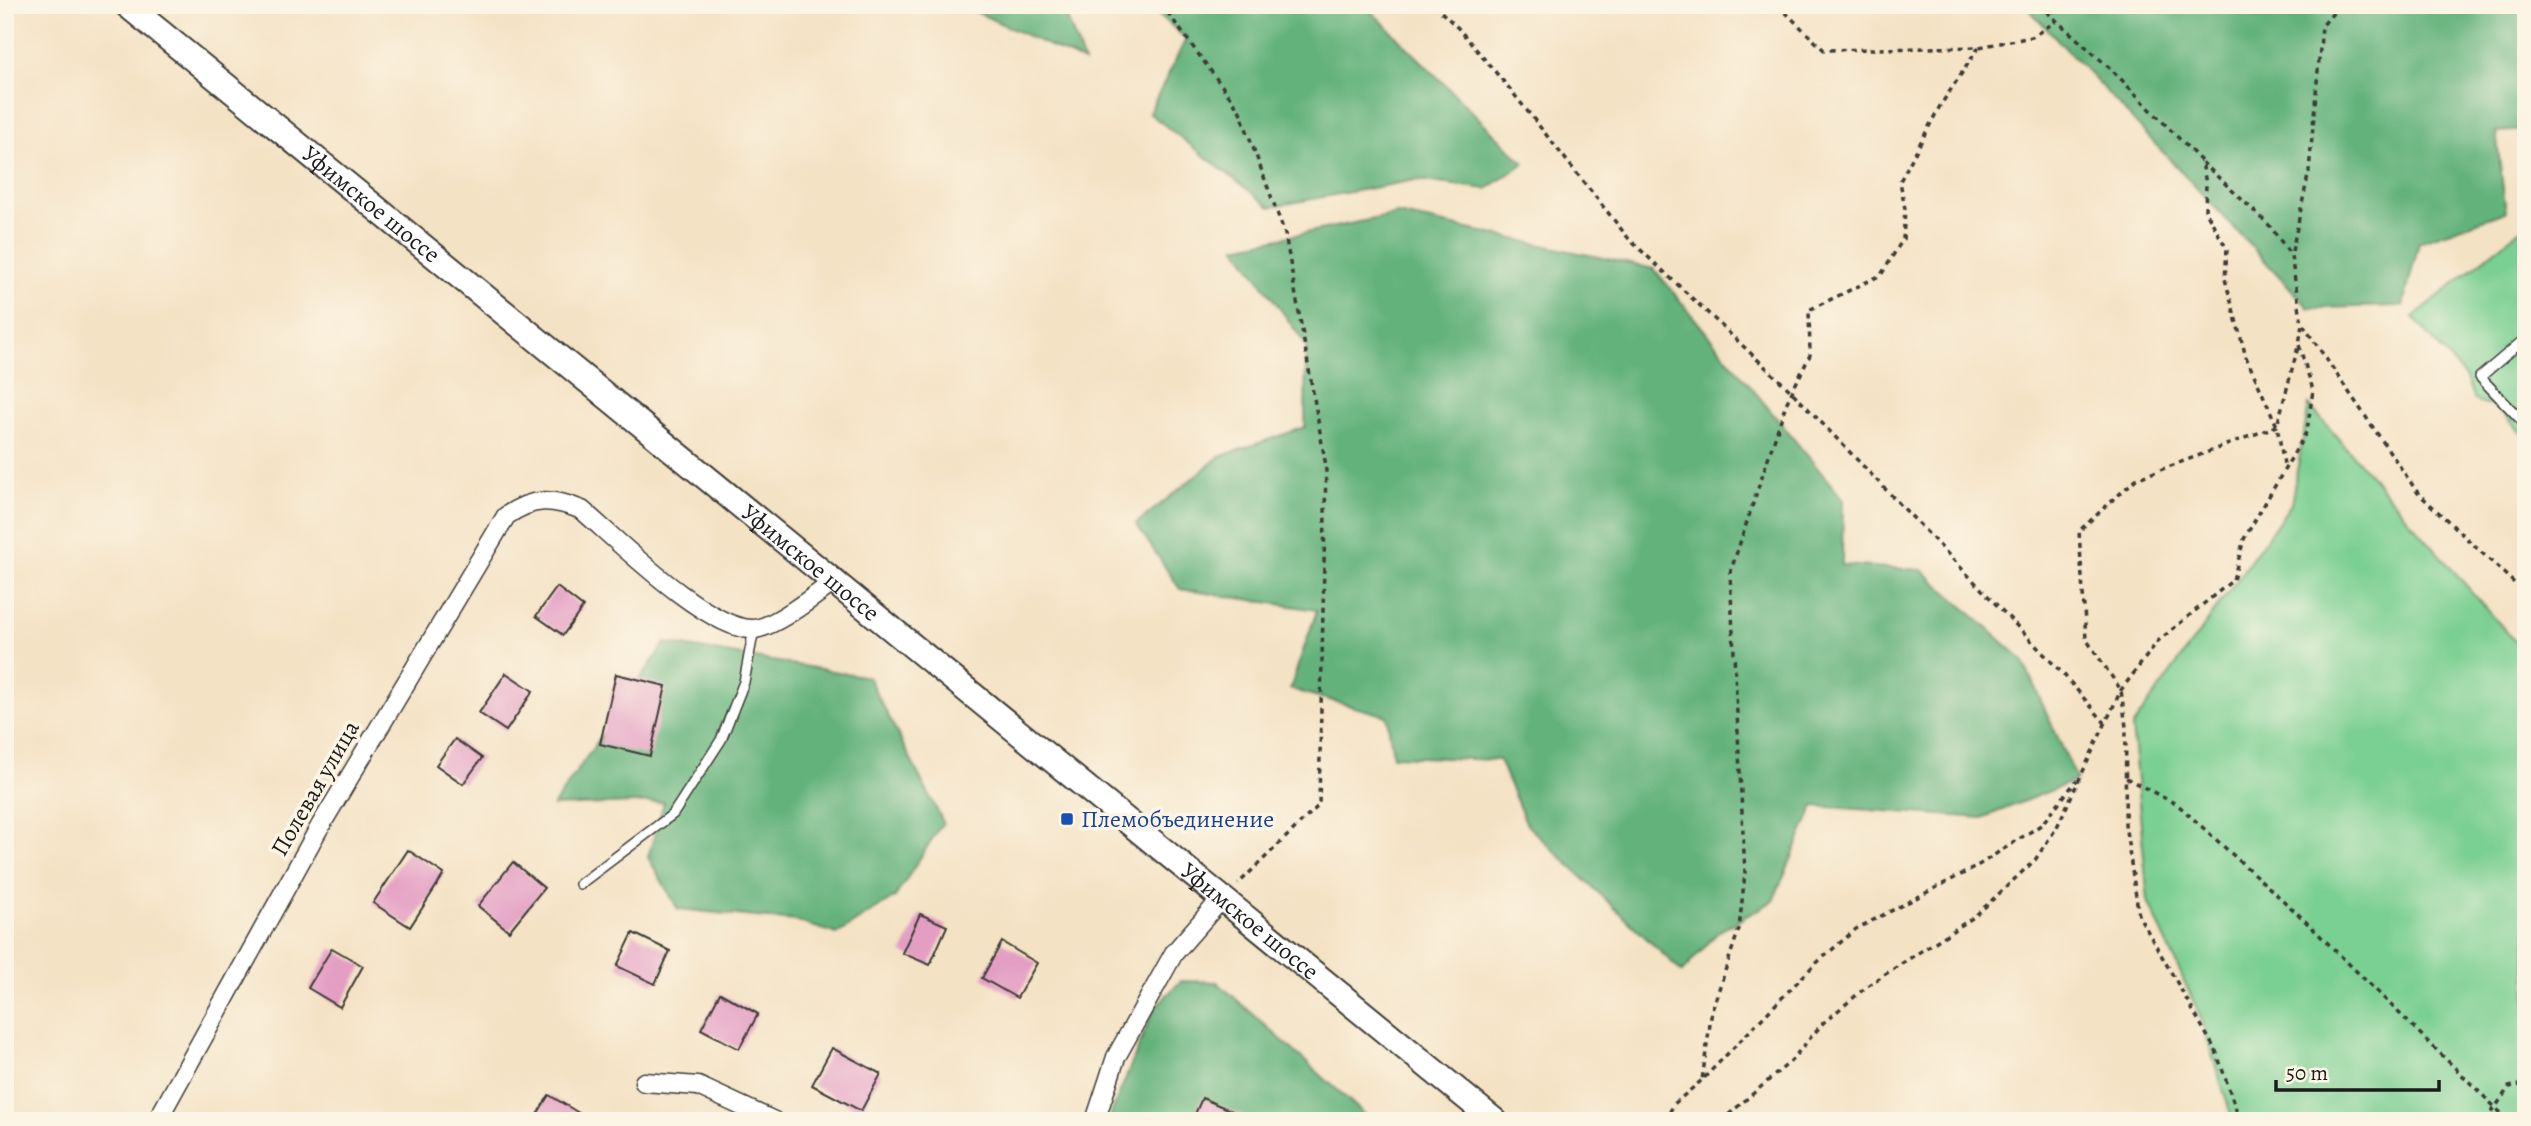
<svg xmlns="http://www.w3.org/2000/svg" width="2531" height="1126" font-family="Alegreya,serif">
<style>
.green{fill:#7acf92;stroke:#4b7657;stroke-width:2}
.forest{fill:#63b27c;stroke:#40674c;stroke-width:2}
.building{fill:#e49ec4}
.lines{fill:none;stroke-linecap:round;stroke-linejoin:round}
.lane-casing{stroke:#3c3a35;stroke-width:12}
.street-casing{stroke:#3c3a35;stroke-width:21}
.secondary-casing{stroke:#3c3a35;stroke-width:28}
.path{stroke:#3c3a35;stroke-width:3.5;stroke-dasharray:5 5;stroke-linecap:butt}
.lane{stroke:#fff;stroke-width:9}
.street{stroke:#fff;stroke-width:18}
.secondary{stroke:#fff;stroke-width:24}
.transit-dot{fill:#1a4fb4;stroke:#fcf5e5;stroke-width:2.5}
.labels{text-anchor:middle;stroke-width:7;stroke-linejoin:round;paint-order:stroke}
.street-label{font-size:24px;fill:#1c1c1c;stroke:#fcf5e5}
.transit-label{font-size:24px;fill:#164399;stroke:#fcf5e5;text-anchor:start}
</style>
<rect width="100%" height="100%" fill="#fcf5e5"/>
<filter id="ink" filterUnits="userSpaceOnUse"><feTurbulence type="fractalNoise" baseFrequency=".0143" numOctaves="2"/><feDisplacementMap in="SourceGraphic" scale="14" xChannelSelector="R" yChannelSelector="G"/><feConvolveMatrix kernelMatrix="1 2 1 2 8 2 1 2 1" color-interpolation-filters="sRGB"/></filter>
<filter id="wash" filterUnits="userSpaceOnUse"><feTurbulence type="fractalNoise" baseFrequency=".00686" numOctaves="4" result="noise"/><feDisplacementMap in="SourceGraphic" scale="28" xChannelSelector="R" yChannelSelector="G"/><feGaussianBlur stdDeviation="1.57" result="paint"/><feColorMatrix in="noise" values="0 0 0 0 0 0 0 0 0 0 0 0 0 0 0 0 0 1.4 0 .05"/><feComposite in="paint" operator="in"/></filter>
<g filter="url(#wash)">
<rect width="100%" height="100%" fill="#f4e2c5"/>
<g class="green">
<path d="M2526,225V437L2498,408L2474,400L2466,378L2413,317Z"/>
<path d="M2309,405L2526,654V1121H2233L2200,1016L2148,901L2132,727L2291,504Z"/>
</g>
<g class="forest">
<path d="M961,5H1062L1084,62Z"/>
<path d="M1149,5H1365L1524,163L1487,189L1415,180L1270,207L1149,113L1186,39Z"/>
<path d="M2025,5H2526V130L2496,132L2506,212L2419,242L2403,306L2309,308Z"/>
<path d="M1398,214L1654,269L1843,499L1842,565L1922,570L2022,659L2077,780L1982,818L1814,806L1773,901L1718,932L1682,972L1527,825L1499,760L1393,756L1387,716L1290,689L1317,610L1180,589L1136,524L1219,457L1305,427L1306,345L1236,247Z"/>
<path d="M665,643L868,677L943,822L895,897L837,934L796,921L678,909L648,857L664,802L553,806Z"/>
<path d="M1181,981L1217,982L1372,1121H1108L1155,1007Z"/>
</g>
<g id="blocks">
<g class="building">
<path d="M557,587L583,607L563,635L536,616Z"/>
<path d="M506,673L533,691L506,731L479,713Z"/>
<path d="M616,674L666,686L650,756L600,744Z"/>
<path d="M455,739L482,758L463,784L436,765Z"/>
<path d="M408,850L444,874L410,927L373,903Z"/>
<path d="M513,862L544,888L509,931L478,906Z"/>
<path d="M920,914L947,926L930,965L902,953Z"/>
<path d="M633,933L670,951L655,984L617,966Z"/>
<path d="M1002,942L1037,963L1017,998L982,978Z"/>
<path d="M332,948L363,966L340,1007L308,988Z"/>
<path d="M720,993L758,1014L739,1049L701,1029Z"/>
<path d="M832,1048L881,1074L861,1111L812,1085Z"/>
<path d="M549,1095L592,1121H533Z"/>
<path d="M1202,1098L1255,1121H1192Z"/>
</g>
</g>
</g>
<g filter="url(#ink)">
<use href="#blocks" fill-opacity="0" stroke="#3c3a35" stroke-width="2"/>
<g class="lines">
<g class="lane-casing">
<g id="lane">
<path d="M2526,338L2480,377L2526,425"/>
<path d="M580,884L673,814L721,740L744,682L754,629"/>
</g>
</g>
<g class="street-casing">
<g id="street">
<path d="M644,1082L698,1086L774,1121"/>
<path d="M157,1121L319,828L506,516C533,497 552,498 582,510C618,541 708,630 753,629C772,629 816,595 832,583"/>
<path d="M1095,1121L1116,1057L1174,953L1223,897"/>
</g>
</g>
<g class="secondary-casing">
<g id="secondary">
<path id="s1" d="M127,5L1495,1121"/>
</g>
</g>
<g class="path">
<path d="M1162,5L1239,109L1285,234L1326,466L1319,805L1238,884"/>
<path d="M1434,5L1458,28L1509,88L1629,239L1792,392L2065,676L2105,723"/>
<path d="M1778,5L1824,50L1979,47L2032,37L2055,22L2053,5"/>
<path d="M2039,5L2112,70L2202,162L2206,184L2205,210L2227,249L2225,279L2246,357L2277,426L2284,464"/>
<path d="M1979,47L1940,106L1900,181L1905,209L1903,239L1881,275L1809,310L1810,355L1786,404L1730,573L1745,873L1739,929L1712,1010L1702,1080L1812,967L1856,929L1974,868L2041,825L2077,780"/>
<path d="M2202,162L2270,226L2290,254"/>
<path d="M2303,325L2418,493L2526,594"/>
<path d="M2126,778L2178,805L2298,914L2509,1121"/>
<path d="M1665,1121L1674,1104L1702,1080"/>
<path d="M1721,1121L1790,1062L1823,1023L1870,984L1974,917L2035,860L2057,827L2121,690L2158,641L2233,580L2244,539L2307,431L2313,390L2299,345L2302,324L2291,256L2309,171L2322,26L2340,5"/>
<path d="M2240,1121L2216,1051L2139,916L2125,824L2126,727L2121,690L2086,639L2079,531L2136,479L2277,426L2298,347"/>
<path d="M2486,1121L2509,1087L2526,1084"/>
</g>
<use href="#lane" class="lane"/>
<use href="#street" class="street"/>
<use href="#secondary" class="secondary"/>
</g>
</g>
<rect class="transit-dot" x="1060" y="812" width="14" height="14" rx="3.5"/>
<g class="labels">
<g class="street-label">
<text dy="8" stroke="none"><textPath href="#s1" startOffset="315">Уфимское шоссе</textPath></text>
<text dy="8" stroke="none"><textPath href="#s1" startOffset="882">Уфимское шоссе</textPath></text>
<text transform="translate(315 788) rotate(-60)" y="8">Полевая улица</text>
<text dy="8" stroke="none"><textPath href="#s1" startOffset="1449">Уфимское шоссе</textPath></text>
</g>
<g class="transit-label">
<text x="1081" y="827">Племобъединение</text>
</g>
</g>
<rect width="2531" height="1126" fill="none" stroke="#fcf5e5" stroke-width="28"/>
<path d="M2276 1080v10h163v-10" fill="none" stroke="#1c1c1c" stroke-width="3.5"/>
<text x="2286" y="1080" font-size="21" fill="#1c1c1c" stroke="#fcf5e5" stroke-width="5" paint-order="stroke">50 m</text>
</svg>
